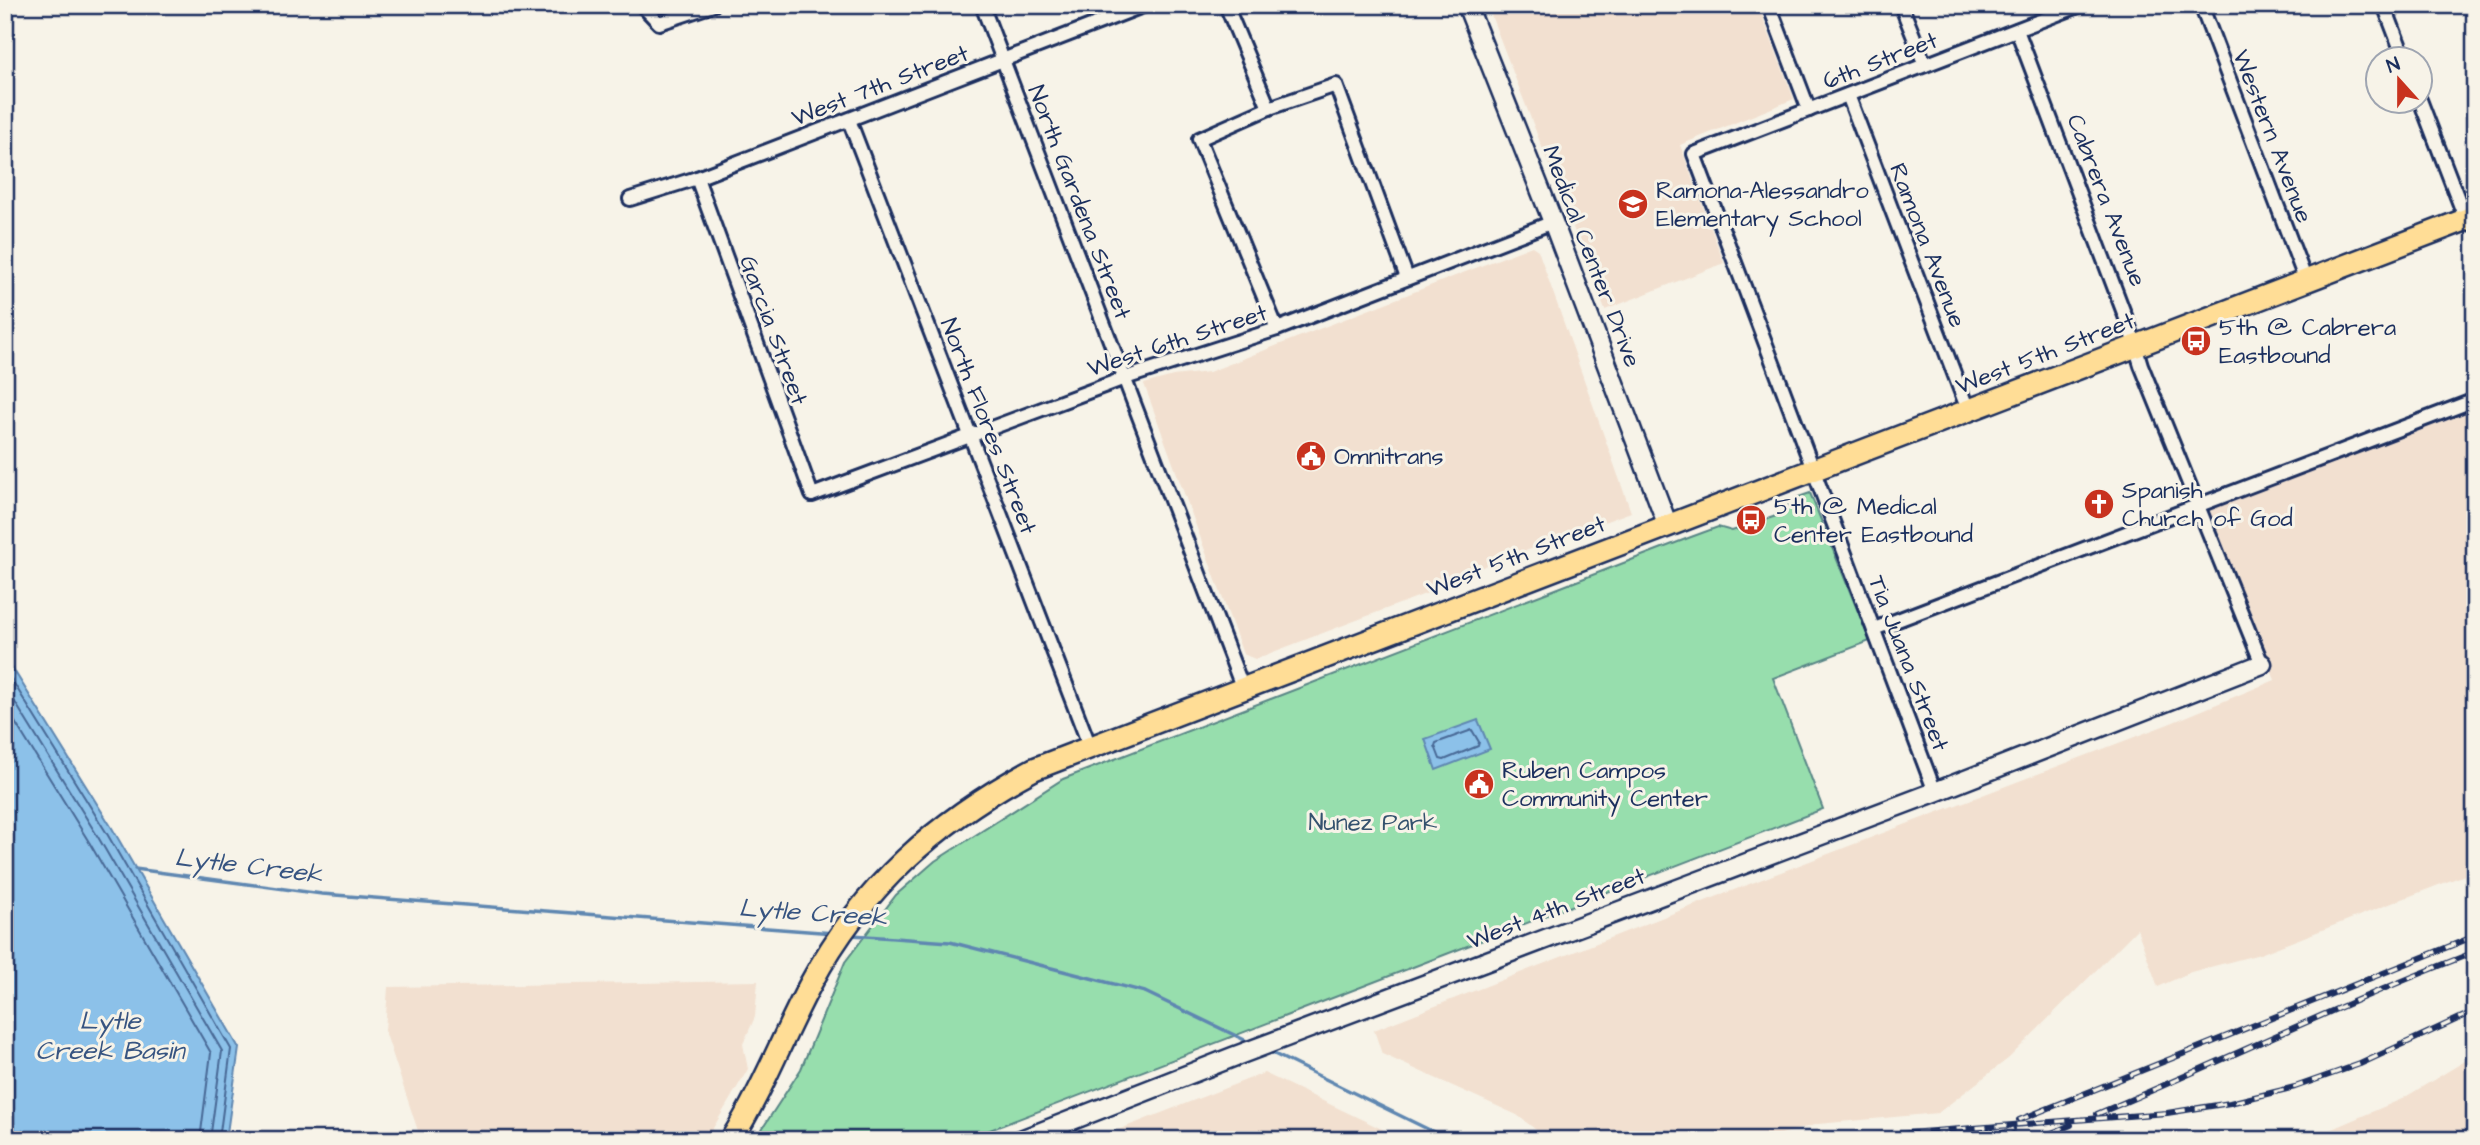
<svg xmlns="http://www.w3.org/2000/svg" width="2480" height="1145" font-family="'Architects Daughter',sans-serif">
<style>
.built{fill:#f2e0d0}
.green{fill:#97dead;stroke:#598686;stroke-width:2}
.water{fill:#8cc1e9;stroke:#5f87b1;stroke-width:2}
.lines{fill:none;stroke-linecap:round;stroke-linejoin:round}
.shore{stroke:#486996;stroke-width:2}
.stream{stroke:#5f87b1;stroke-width:3.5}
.street-casing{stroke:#1b2f5e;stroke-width:18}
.secondary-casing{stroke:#1b2f5e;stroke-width:23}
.primary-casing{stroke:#1b2f5e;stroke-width:26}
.street{stroke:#f7f3e8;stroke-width:12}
.secondary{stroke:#f7f3e8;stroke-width:18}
.primary{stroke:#ffdd96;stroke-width:21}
.rail-casing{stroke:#1b2f5e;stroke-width:6}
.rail{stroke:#f7f3e8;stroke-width:3.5;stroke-dasharray:10;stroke-linecap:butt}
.labels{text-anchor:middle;stroke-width:6;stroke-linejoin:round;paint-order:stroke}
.street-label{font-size:24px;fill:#1b2f5e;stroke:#f7f3e8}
.poi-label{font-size:24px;fill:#1b2f5e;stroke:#f7f3e8;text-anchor:start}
.park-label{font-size:24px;fill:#34526e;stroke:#f7f3e8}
.water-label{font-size:26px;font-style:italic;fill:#375481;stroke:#f7f3e8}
</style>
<rect width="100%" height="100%" fill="#f7f3e8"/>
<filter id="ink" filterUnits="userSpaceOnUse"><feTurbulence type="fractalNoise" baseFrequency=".0143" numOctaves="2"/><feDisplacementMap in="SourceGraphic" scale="14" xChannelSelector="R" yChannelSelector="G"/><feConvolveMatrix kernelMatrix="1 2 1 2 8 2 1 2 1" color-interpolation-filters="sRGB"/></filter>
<g filter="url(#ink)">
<g class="built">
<path d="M1487,5H1758L1794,99L1680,145L1724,263L1605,310Z"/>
<path d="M1532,246L1538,250L1631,512L1447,580L1433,591L1255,659L1243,654L1144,384L1173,376L1209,372Z"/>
<path d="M2475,408V871L2260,954L2191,972L2158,987L2137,929L2009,1058L1938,1113L1818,1124L1759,1140H1549L1517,1115L1382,1054L1374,1030L1666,916L2171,723L2275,680L2206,510Z"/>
<path d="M758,981L755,1017L743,1044L748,1069L706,1140H421L385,1031L388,987Z"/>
<path d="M2475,1055V1140H2306L2402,1099Z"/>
<path d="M1264,1073L1405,1140H1092Z"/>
<path d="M2174,1131L2291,1140H2074Z"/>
</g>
<path class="green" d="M1810,493L1870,641L1773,678L1823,809L964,1140H755L801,1069L845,962L896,895L935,861L1063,779L1691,537L1718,527L1732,531L1776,516L1796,498Z"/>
<g class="water">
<path d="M5,656L112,828L239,1048L226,1140H5Z"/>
<path d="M1478,720L1490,749L1436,770L1425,739Z"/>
</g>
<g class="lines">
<g class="shore">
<path d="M5,669L106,832L231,1049L219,1140"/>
<path d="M5,686L98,837L222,1051L210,1140"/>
<path d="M5,706L89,842L211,1053L200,1140"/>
<path d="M1472,730L1479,742L1478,746L1444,760L1440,759L1435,746L1436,743Z"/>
</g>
<g class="stream">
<path d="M135,869L322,894L834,933"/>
<path d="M852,935L950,942L1145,992L1253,1044"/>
<path d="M1266,1050L1450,1140"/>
</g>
<g class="street-casing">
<g id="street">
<path d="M642,5L659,23L713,5"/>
<path d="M982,5L1243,689"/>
<path d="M1226,5L1269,108"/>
<path d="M1769,5L1809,110"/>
<path d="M1901,5L1925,65"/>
<path d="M2201,5L2306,281"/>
<path d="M2384,5L2405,60"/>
<path d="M2017,30L2130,329L2141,365L2262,664"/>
<path d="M1848,95L1968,410"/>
<path d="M2420,100L2466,220"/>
<path d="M849,120L1090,747"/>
<path d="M697,178L812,495L1125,378L1277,329L1553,222"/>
<path d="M630,199L697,178L1145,5"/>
<path d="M1277,329L1199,139L1269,108L1336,85L1407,278"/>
<path d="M1874,629L2475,400"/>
<path d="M1935,792L1694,154L2081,5"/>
</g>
</g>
<g class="secondary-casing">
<g id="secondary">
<path d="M1467,5L1553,222L1668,526"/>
<path d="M1021,1140L1233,1057L1935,792L2262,664"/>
</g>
</g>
<g class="primary-casing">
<path id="primary" d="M731,1140C763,1090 783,1035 811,983C863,886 937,821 1034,769L2475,216"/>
</g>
<use href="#street" class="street"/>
<use href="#secondary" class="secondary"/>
<use href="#primary" class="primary"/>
<g class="rail-casing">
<g id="rail">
<path d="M2097,1114C2223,1061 2347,1001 2475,952"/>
<path d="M2019,1120L2475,936"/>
<path d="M1817,1140L2167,1113L2230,1103L2295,1087L2360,1064L2475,1011"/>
<path d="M1987,1140L2013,1129"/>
<path d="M2035,1140L2071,1125"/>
</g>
</g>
<use href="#rail" class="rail"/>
</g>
</g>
<defs>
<g id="school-disc" transform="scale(1.575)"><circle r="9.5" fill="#c8321e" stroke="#f7f3e8"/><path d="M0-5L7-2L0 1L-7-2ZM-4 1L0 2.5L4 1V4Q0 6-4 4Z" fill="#fff"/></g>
<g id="bus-disc" transform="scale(1.575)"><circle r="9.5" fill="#c8321e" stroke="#f7f3e8"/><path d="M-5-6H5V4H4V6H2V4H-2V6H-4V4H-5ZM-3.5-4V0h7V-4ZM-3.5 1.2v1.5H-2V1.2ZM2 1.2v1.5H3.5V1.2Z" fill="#fff"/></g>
<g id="civic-disc" transform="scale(1.575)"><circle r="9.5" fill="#c8321e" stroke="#f7f3e8"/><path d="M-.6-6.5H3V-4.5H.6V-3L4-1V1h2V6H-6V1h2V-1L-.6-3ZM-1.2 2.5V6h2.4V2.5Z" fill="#fff"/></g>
<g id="church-disc" transform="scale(1.575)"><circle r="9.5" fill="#c8321e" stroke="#f7f3e8"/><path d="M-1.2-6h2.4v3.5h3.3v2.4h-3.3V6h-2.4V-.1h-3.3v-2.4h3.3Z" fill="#fff"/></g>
</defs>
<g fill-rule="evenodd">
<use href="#school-disc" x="1633" y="204"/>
<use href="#bus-disc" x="2196" y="341"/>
<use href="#civic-disc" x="1311" y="456"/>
<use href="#church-disc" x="2099" y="504"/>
<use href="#bus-disc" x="1751" y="520"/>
<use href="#civic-disc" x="1479" y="784"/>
</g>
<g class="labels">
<g class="street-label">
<text transform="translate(1880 60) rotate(-21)" y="8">6th Street</text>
<text transform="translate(880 85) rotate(-21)" y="8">West 7th Street</text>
<text transform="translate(2273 136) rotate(69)" y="8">Western Avenue</text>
<text transform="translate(2107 200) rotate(69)" y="8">Cabrera Avenue</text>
<text transform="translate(1080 202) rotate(69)" y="8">North Gardena Street</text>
<text transform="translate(1928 245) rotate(69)" y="8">Ramona Avenue</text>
<text transform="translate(1592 256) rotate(69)" y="8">Medical Center Drive</text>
<text transform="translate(774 330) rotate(70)" y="8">Garcia Street</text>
<text transform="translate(1177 340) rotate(-18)" y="8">West 6th Street</text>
<text transform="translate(2045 353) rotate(-21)" y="8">West 5th Street</text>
<text transform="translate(989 426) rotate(69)" y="8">North Flores Street</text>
<text transform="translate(1516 556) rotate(-21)" y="8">West 5th Street</text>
<text transform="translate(1909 663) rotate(69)" y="8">Tia Juana Street</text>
<text transform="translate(1556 908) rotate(-21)" y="8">West 4th Street</text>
</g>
<g class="poi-label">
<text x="1656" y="198">Ramona-Alessandro<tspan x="1656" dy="28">Elementary School</tspan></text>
<text x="2219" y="335">5th @ Cabrera<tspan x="2219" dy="28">Eastbound</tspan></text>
<text x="1334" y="464">Omnitrans</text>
<text x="2122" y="498">Spanish<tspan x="2122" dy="28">Church of God</tspan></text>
<text x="1774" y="514">5th @ Medical<tspan x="1774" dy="28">Center Eastbound</tspan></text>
<text x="1502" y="778">Ruben Campos<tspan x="1502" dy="28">Community Center</tspan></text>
</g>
<g class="park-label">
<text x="1373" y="830">Nunez Park</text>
</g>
<g class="water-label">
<text transform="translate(249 865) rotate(7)" y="9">Lytle Creek</text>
<text transform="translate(813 912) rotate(4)" y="9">Lytle Creek</text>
<text x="110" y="1029">Lytle<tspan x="110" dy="30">Creek Basin</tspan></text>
</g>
</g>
<rect width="2480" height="1145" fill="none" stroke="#f7f3e8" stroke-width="28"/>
<rect x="14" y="14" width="2452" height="1117" fill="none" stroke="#1b2f5e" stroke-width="2.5" filter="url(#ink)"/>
<g transform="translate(2399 80) rotate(339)"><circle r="33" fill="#f7f3e8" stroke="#9fa5b1" stroke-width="2"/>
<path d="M0-5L12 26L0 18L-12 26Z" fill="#c8321e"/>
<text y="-10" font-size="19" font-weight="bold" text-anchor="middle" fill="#1b2f5e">N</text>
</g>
</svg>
